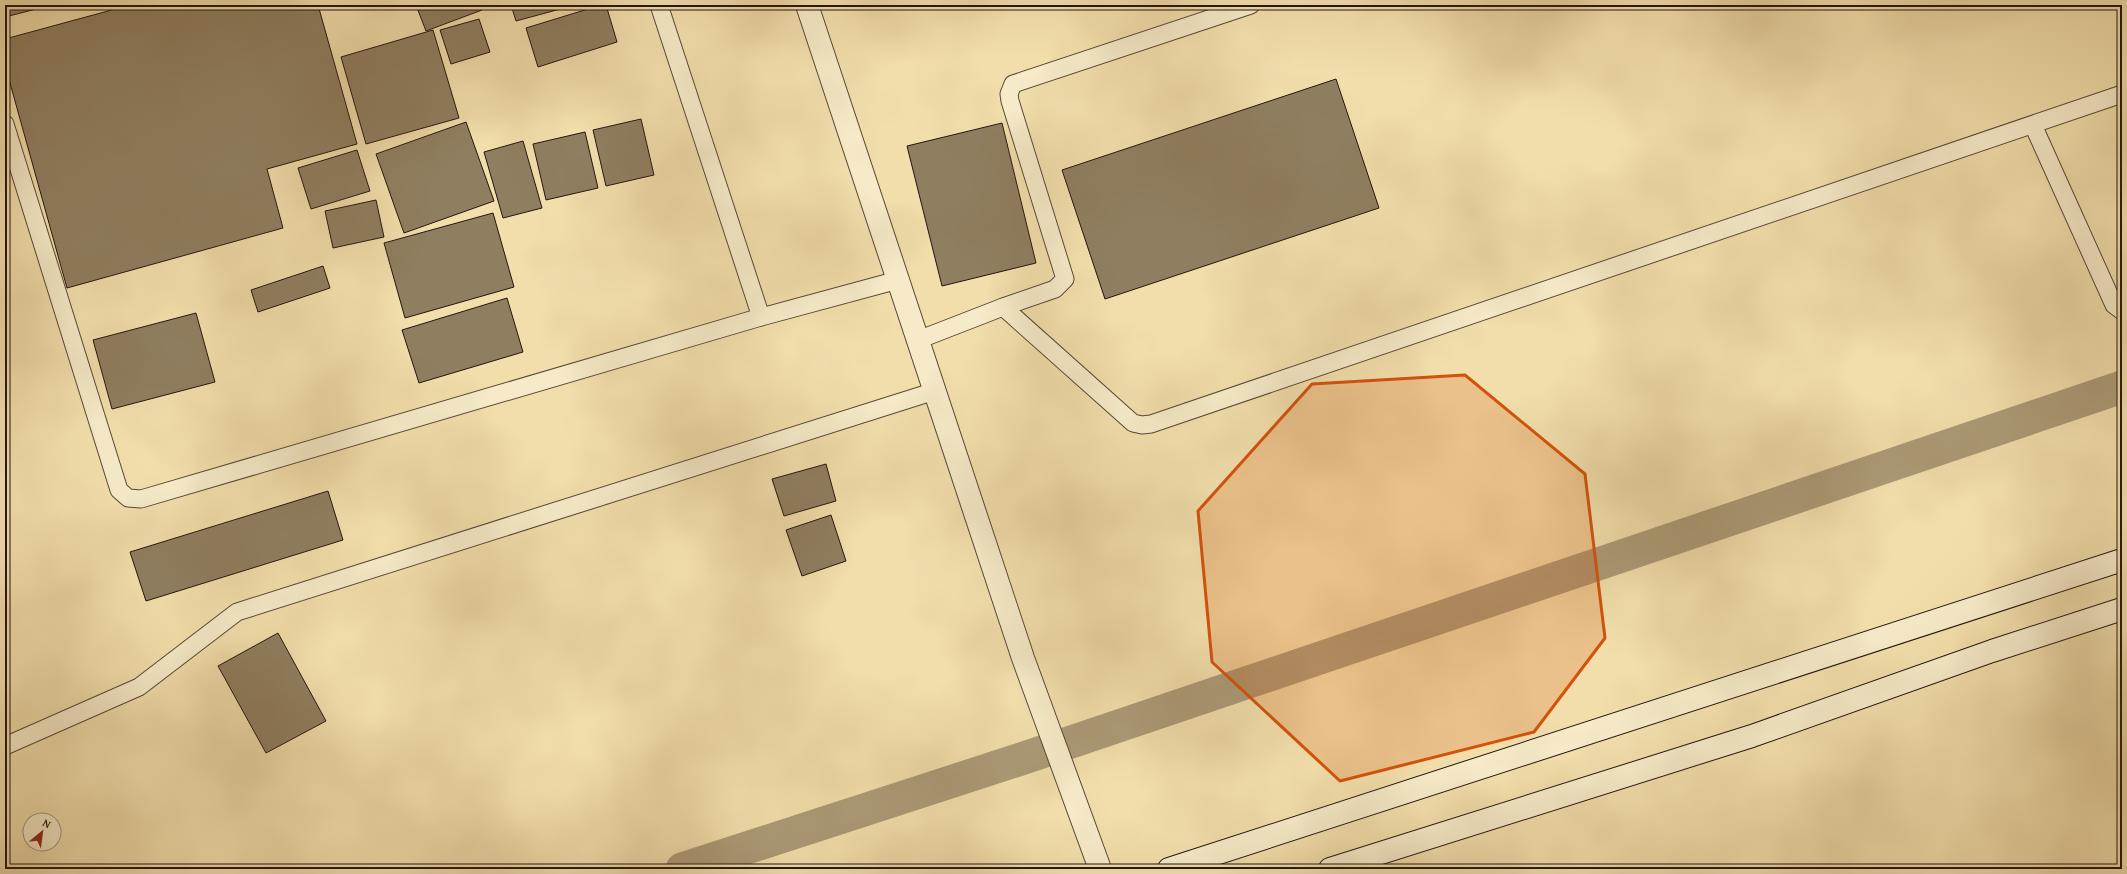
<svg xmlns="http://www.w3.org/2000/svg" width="2127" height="874" font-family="'Gentium Book Plus',serif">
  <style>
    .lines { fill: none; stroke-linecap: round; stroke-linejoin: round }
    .canal { stroke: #ab9a76; stroke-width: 33 }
    .building { fill: #8f7e60; stroke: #24150e }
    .service-casing { stroke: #574735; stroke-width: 19 }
    .tertiary-casing { stroke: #574735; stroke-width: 24 }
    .secondary-casing { stroke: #24150e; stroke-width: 24 }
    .service { stroke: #f6eac8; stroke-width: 17 }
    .tertiary { stroke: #f6eac8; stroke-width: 22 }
    .secondary { stroke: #f6eac8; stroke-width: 22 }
    .marked { fill: #d4520c; fill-opacity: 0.2; stroke: #d4520c; stroke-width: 3; stroke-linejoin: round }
  </style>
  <rect width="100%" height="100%" fill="#f1deab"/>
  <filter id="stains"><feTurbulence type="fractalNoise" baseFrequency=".005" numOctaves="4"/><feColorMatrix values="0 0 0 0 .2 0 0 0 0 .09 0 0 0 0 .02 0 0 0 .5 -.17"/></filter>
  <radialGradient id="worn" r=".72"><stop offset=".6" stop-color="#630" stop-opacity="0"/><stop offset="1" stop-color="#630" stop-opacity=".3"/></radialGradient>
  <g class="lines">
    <!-- canal -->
    <path class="canal" d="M 682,869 L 1021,759 L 2122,387"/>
  </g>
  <!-- building -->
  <g class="building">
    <path d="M 5,5 L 52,5 L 5,17 Z"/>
    <path d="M 130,5 L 318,5 L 357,144 L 267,169 L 283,228 L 67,288 L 5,65 L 5,39 Z"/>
    <path d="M 416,5 L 480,5 L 482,10 L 426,31 Z"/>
    <path d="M 511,5 L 575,5 L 516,21 Z"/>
    <path d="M 601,5 L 606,5 L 617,42 L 538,67 L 526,28 Z"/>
    <path d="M 479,19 L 490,52 L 451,64 L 440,30 Z"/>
    <path d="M 433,30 L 459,118 L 366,144 L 341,57 Z"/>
    <path d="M 1336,79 L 1379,208 L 1105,299 L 1062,170 Z"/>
    <path d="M 641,119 L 654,175 L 606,186 L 593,130 Z"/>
    <path d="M 466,122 L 494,201 L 404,233 L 376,154 Z"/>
    <path d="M 1002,123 L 1036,263 L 942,286 L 907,146 Z"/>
    <path d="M 585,132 L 598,188 L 546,200 L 533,144 Z"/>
    <path d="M 523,141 L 542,208 L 503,218 L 484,152 Z"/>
    <path d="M 357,150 L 370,191 L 311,209 L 298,168 Z"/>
    <path d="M 376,200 L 384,237 L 333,248 L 325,211 Z"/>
    <path d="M 493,213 L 514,287 L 405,318 L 384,243 Z"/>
    <path d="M 323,266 L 330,288 L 258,312 L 251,290 Z"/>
    <path d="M 507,298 L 523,352 L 419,383 L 402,330 Z"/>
    <path d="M 196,313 L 215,382 L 112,409 L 93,340 Z"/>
    <path d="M 826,464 L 836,501 L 784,516 L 772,479 Z"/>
    <path d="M 328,491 L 343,540 L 146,601 L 130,552 Z"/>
    <path d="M 831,515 L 846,561 L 802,576 L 786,530 Z"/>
    <path d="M 278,633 L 326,721 L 266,753 L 218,666 Z"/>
  </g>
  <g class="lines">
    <defs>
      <g id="service">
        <path d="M 659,5 L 761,317"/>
        <path d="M 5,124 L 119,490 L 128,498 L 141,499 L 761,317 L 898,280"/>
        <path d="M 2033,125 L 2114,305 L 2122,311"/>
        <path d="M 1003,307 L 1133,423 L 1142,425 L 1151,424 L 2122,94"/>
        <path d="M 918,340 L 1003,307 L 1055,289 L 1065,279 L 1010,101 L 1009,94 L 1013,84 L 1251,5"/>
        <path d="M 5,746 L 139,687 L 237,612 L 935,391"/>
      </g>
      <path id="tertiary" d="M 807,5 L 1023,658 L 1100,869"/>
      <g id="secondary">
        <path d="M 1169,869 L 2122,560"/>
        <path d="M 1330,869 L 1752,736 L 1992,651 L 2122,609"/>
      </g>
    </defs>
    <!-- service casing -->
    <use href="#service" class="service-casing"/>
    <!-- tertiary casing -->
    <use href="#tertiary" class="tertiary-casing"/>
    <!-- secondary casing -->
    <use href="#secondary" class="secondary-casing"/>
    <!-- service -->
    <use href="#service" class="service"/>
    <!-- tertiary -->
    <use href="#tertiary" class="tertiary"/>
    <!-- secondary -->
    <use href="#secondary" class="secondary"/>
  </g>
  <!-- marked area -->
  <path class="marked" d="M 1465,375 L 1585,474 L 1605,638 L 1534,732 L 1340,781 L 1212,662 L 1198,511 L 1312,384 Z"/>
  <!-- margin -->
  <rect width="2127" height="874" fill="none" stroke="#f1deab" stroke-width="20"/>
  <rect x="6" y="6" width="2115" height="862" fill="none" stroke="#24150e" stroke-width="2"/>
  <rect x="10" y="10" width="2107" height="854" fill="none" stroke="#24150e"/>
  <!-- north arrow -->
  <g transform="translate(42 832) rotate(29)"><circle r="19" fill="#f6eac8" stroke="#a2957e"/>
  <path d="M0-3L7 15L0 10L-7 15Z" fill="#8f2418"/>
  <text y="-6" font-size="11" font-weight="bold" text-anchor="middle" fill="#24150e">N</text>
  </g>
  <rect width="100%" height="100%" filter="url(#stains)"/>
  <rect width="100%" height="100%" fill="url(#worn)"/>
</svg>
